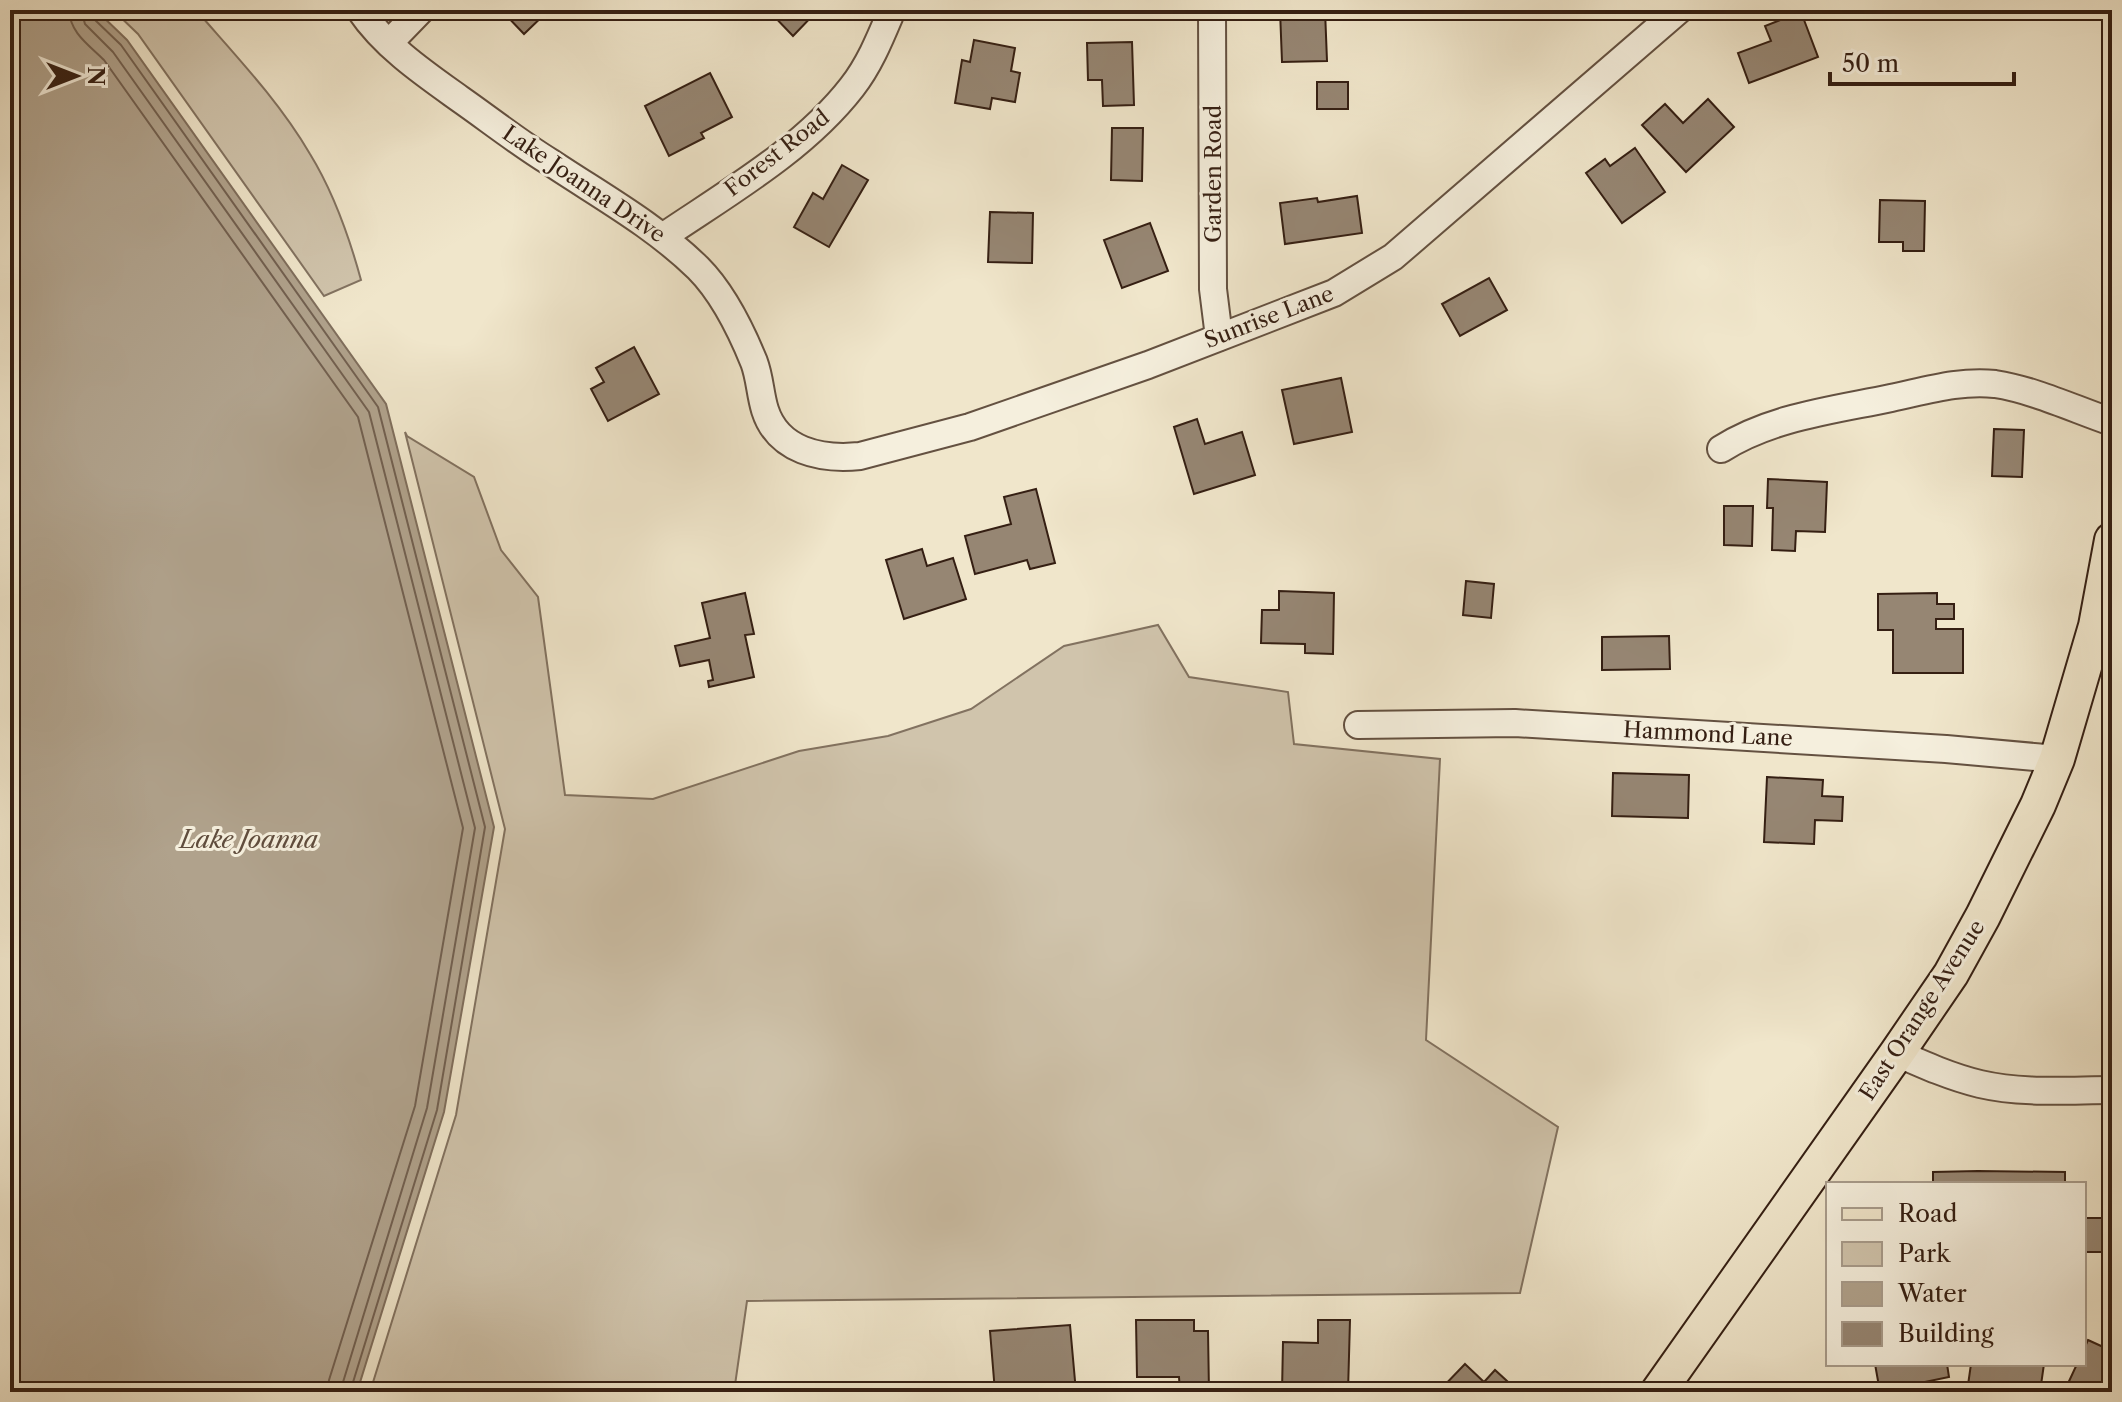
<svg xmlns="http://www.w3.org/2000/svg" width="2122" height="1402" font-family="'Libre Caslon Text',serif">
  <style>
    .green { fill: #d0c4ac; stroke: #827260; stroke-width: 2 }
    .water { fill: #b0a28c; stroke: #7f6e5c; stroke-width: 2 }
    .lines { fill: none; stroke-linecap: round; stroke-linejoin: round }
    .shore { stroke: #726050; stroke-width: 2 }
    .building { fill: #968673; stroke: #351f13; stroke-width: 2 }
    .minor-casing { stroke: #645141; stroke-width: 30 }
    .major-casing { stroke: #351f13; stroke-width: 38 }
    .minor { stroke: #f5efdd; stroke-width: 26 }
    .major { stroke: #f0e6cb; stroke-width: 34 }
    .labels { text-anchor: middle; dominant-baseline: central; stroke-width: 6; stroke-linejoin: round; paint-order: stroke }
    .street-label { font-size: 22px; fill: #351f13; stroke: #f5efdd }
    .water-label { font-size: 24px; font-style: italic; fill: #604d3d; stroke: #f5efdd }
  </style>
  <rect width="100%" height="100%" fill="#f0e6cb"/>
  <filter id="stains"><feTurbulence type="fractalNoise" baseFrequency=".0025" numOctaves="4"/><feColorMatrix values="0 0 0 0 .2 0 0 0 0 .09 0 0 0 0 .02 0 0 0 .5 -.17"/></filter>
  <radialGradient id="worn" r=".72"><stop offset=".6" stop-color="#630" stop-opacity="0"/><stop offset="1" stop-color="#630" stop-opacity=".3"/></radialGradient>
  <!-- green -->
  <g class="green">
    <path d="M 113,10 L 196,10 C 236,56 279,101 310,154 C 334,193 349,236 361,280 L 324,296 L 138,34 Z"/>
    <path d="M 405,432 L 407,436 L 474,477 L 501,550 L 538,597 L 565,795 L 653,799 L 799,751 L 888,736 L 971,709 L 1064,646 L 1158,625 L 1189,677 L 1288,692 L 1294,744 L 1440,759 L 1426,1040 L 1558,1127 L 1520,1293 L 747,1301 L 734,1392 L 370,1392 L 456,1115 L 505,829 Z"/>
  </g>
  <!-- water -->
  <path class="water" d="M 10,10 L 96,10 L 127,40 L 386,404 L 494,827 L 444,1112 L 357,1392 L 10,1392 Z"/>
  <g class="lines">
    <!-- shore -->
    <g class="shore">
      <path d="M 69,10 C 70,33 89,45 104,60 L 358,417 L 463,828 L 415,1106 L 329,1380 L 328,1392"/>
      <path d="M 81,10 L 85,24 L 113,52 L 369,412 L 475,828 L 427,1108 L 340,1392"/>
      <path d="M 91,10 L 93,18 L 121,45 L 378,407 L 485,827 L 437,1110 L 350,1392"/>
    </g>
  </g>
  <!-- building -->
  <g class="building">
    <path d="M 501,10 L 549,10 L 524,34 Z"/>
    <path d="M 768,10 L 818,10 L 793,36 Z"/>
    <path d="M 1094,10 L 1146,10 L 1146,19 L 1094,20 Z"/>
    <path d="M 1280,10 L 1325,10 L 1327,61 L 1282,62 Z"/>
    <path d="M 1801,12 L 1818,57 L 1749,83 L 1738,53 L 1771,41 L 1765,26 Z"/>
    <path d="M 974,40 L 1015,48 L 1011,71 L 1020,73 L 1015,102 L 992,98 L 990,109 L 955,103 L 962,60 L 970,62 Z"/>
    <path d="M 1132,42 L 1134,105 L 1103,106 L 1102,80 L 1088,80 L 1087,43 Z"/>
    <path d="M 710,73 L 732,117 L 701,133 L 704,138 L 669,156 L 645,106 Z"/>
    <rect x="1317" y="82" width="31" height="27"/>
    <path d="M 1708,99 L 1734,127 L 1686,172 L 1642,125 L 1665,104 L 1683,123 Z"/>
    <path d="M 1112,128 L 1143,128 L 1142,181 L 1111,180 Z"/>
    <path d="M 1635,148 L 1665,192 L 1622,223 L 1586,173 L 1605,159 L 1610,166 Z"/>
    <path d="M 842,165 L 868,180 L 829,247 L 794,227 L 813,193 L 823,199 Z"/>
    <path d="M 1357,196 L 1362,233 L 1285,244 L 1280,203 L 1317,198 L 1318,202 Z"/>
    <path d="M 1880,200 L 1925,201 L 1924,251 L 1903,251 L 1903,242 L 1879,242 Z"/>
    <path d="M 990,212 L 1033,213 L 1032,263 L 988,262 Z"/>
    <path d="M 1150,223 L 1168,271 L 1122,288 L 1104,240 Z"/>
    <path d="M 1489,278 L 1507,310 L 1460,336 L 1442,304 Z"/>
    <path d="M 634,347 L 659,394 L 608,421 L 591,389 L 604,382 L 596,368 Z"/>
    <path d="M 1341,378 L 1352,432 L 1294,444 L 1282,390 Z"/>
    <path d="M 1197,419 L 1205,444 L 1242,432 L 1255,475 L 1194,494 L 1174,427 Z"/>
    <path d="M 1994,429 L 2024,430 L 2022,477 L 1992,476 Z"/>
    <path d="M 1768,479 L 1827,482 L 1825,532 L 1796,531 L 1795,551 L 1772,550 L 1773,508 L 1767,508 Z"/>
    <path d="M 1036,489 L 1055,563 L 1030,569 L 1027,560 L 975,574 L 965,536 L 1011,524 L 1004,497 Z"/>
    <path d="M 1724,506 L 1753,506 L 1752,546 L 1724,545 Z"/>
    <path d="M 922,549 L 927,566 L 953,558 L 966,599 L 904,619 L 886,560 Z"/>
    <path d="M 1466,581 L 1494,584 L 1491,618 L 1463,615 Z"/>
    <path d="M 1279,591 L 1334,593 L 1333,654 L 1305,653 L 1305,644 L 1261,643 L 1262,610 L 1279,610 Z"/>
    <path d="M 745,593 L 754,634 L 745,635 L 754,677 L 709,687 L 708,681 L 713,680 L 709,660 L 680,666 L 675,646 L 710,638 L 702,603 Z"/>
    <path d="M 1937,593 L 1937,604 L 1954,604 L 1954,619 L 1936,619 L 1936,629 L 1963,629 L 1963,673 L 1893,673 L 1893,630 L 1878,630 L 1878,594 Z"/>
    <path d="M 1669,636 L 1670,669 L 1602,670 L 1602,637 Z"/>
    <path d="M 1613,773 L 1689,775 L 1688,818 L 1612,816 Z"/>
    <path d="M 1767,777 L 1823,780 L 1822,796 L 1843,797 L 1842,821 L 1815,820 L 1814,844 L 1764,842 Z"/>
    <path d="M 1978,1171 L 2065,1172 L 2065,1184 L 1933,1184 L 1933,1172 Z"/>
    <rect x="2084" y="1218" width="28" height="34"/>
    <path d="M 1136,1320 L 1194,1320 L 1194,1331 L 1208,1331 L 1209,1392 L 1180,1392 L 1179,1377 L 1137,1377 Z"/>
    <path d="M 1318,1320 L 1350,1320 L 1348,1392 L 1282,1392 L 1283,1342 L 1318,1343 Z"/>
    <path d="M 1070,1325 L 1076,1392 L 995,1392 L 990,1331 Z"/>
    <path d="M 2088,1340 L 2112,1351 L 2112,1392 L 2064,1392 L 2077,1364 L 2084,1364 L 2084,1349 Z"/>
    <path d="M 1465,1364 L 1484,1382 L 1495,1370 L 1519,1392 L 1438,1392 Z"/>
    <path d="M 1875,1364 L 1947,1364 L 1949,1377 L 1915,1384 L 1917,1392 L 1880,1392 Z"/>
    <path d="M 1971,1364 L 2044,1364 L 2040,1392 L 1967,1392 Z"/>
  </g>
  <g class="lines">
    <defs>
      <g id="minor">
        <path d="M 360,10 C 385,47 425,74 460,99 C 490,120 519,143 550,162 C 601,196 654,225 698,268 C 723,293 741,330 754,362 C 760,378 760,394 765,410 C 778,451 821,460 860,456 L 970,427 L 1148,365 L 1334,293 L 1393,257 L 1679,10"/>
        <path d="M 1212,10 L 1213,289 L 1219,337"/>
        <path d="M 389,43 L 421,10"/>
        <path d="M 664,236 C 729,192 804,149 852,87 C 870,64 881,36 892,10"/>
        <path d="M 1721,449 C 1771,417 1834,410 1891,398 C 1925,391 1960,380 1995,384 C 2034,390 2074,409 2112,422"/>
        <path d="M 1358,725 L 1515,723 L 1946,749 L 2057,759"/>
        <path d="M 1897,1053 C 1924,1065 1951,1077 1980,1084 C 2023,1094 2069,1090 2112,1090"/>
      </g>
      <path id="major" d="M 1658,1392 L 1897,1053 L 1951,974 L 1983,916 L 2038,805 L 2057,759 L 2096,626 L 2112,540"/>
    </defs>
    <!-- minor casing -->
    <use href="#minor" class="minor-casing"/>
    <!-- major casing -->
    <use href="#major" class="major-casing"/>
    <!-- minor -->
    <use href="#minor" class="minor"/>
    <!-- major -->
    <use href="#major" class="major"/>
  </g>
  <g class="labels">
    <!-- street labels -->
    <g class="street-label">
      <text transform="translate(777 153) rotate(-38)">Forest Road</text>
      <text transform="translate(1213 174) rotate(-90)">Garden Road</text>
      <text transform="translate(584 184) rotate(34)">Lake Joanna Drive</text>
      <text transform="translate(1269 317) rotate(-21)">Sunrise Lane</text>
      <text transform="translate(1708 734) rotate(3)">Hammond Lane</text>
      <text transform="translate(1922 1010) rotate(-57)">East Orange Avenue</text>
    </g>
    <!-- water labels -->
    <g class="water-label">
      <text x="249" y="839">Lake Joanna</text>
    </g>
  </g>
  <!-- margin -->
  <rect width="2122" height="1402" fill="none" stroke="#f0e6cb" stroke-width="40"/>
  <rect x="12" y="12" width="2098" height="1378" fill="none" stroke="#351f13" stroke-width="4"/>
  <rect x="20" y="20" width="2082" height="1362" fill="none" stroke="#351f13" stroke-width="2"/>
  <!-- legend -->
  <rect x="1826" y="1182" width="260" height="184" fill="#f5efdd" stroke="#a89c8c" stroke-width="2"/>
  <rect x="1842" y="1208" width="40" height="12" fill="#f0e6cb" stroke="#a89c8c" stroke-width="2"/>
  <text x="1898" y="1222" font-size="24" fill="#351f13">Road</text>
  <rect x="1842" y="1242" width="40" height="24" fill="#d0c4ac" stroke="#a89c8c" stroke-width="2"/>
  <text x="1898" y="1262" font-size="24" fill="#351f13">Park</text>
  <rect x="1842" y="1282" width="40" height="24" fill="#b0a28c" stroke="#a89c8c" stroke-width="2"/>
  <text x="1898" y="1302" font-size="24" fill="#351f13">Water</text>
  <rect x="1842" y="1322" width="40" height="24" fill="#968673" stroke="#a89c8c" stroke-width="2"/>
  <text x="1898" y="1342" font-size="24" fill="#351f13">Building</text>
  <!-- north arrow -->
  <g transform="translate(76 76) rotate(90)" stroke="#f5efdd" stroke-width="6" paint-order="stroke">
  <path d="M0-6L14 30L0 20L-14 30Z" fill="#351f13"/>
  <text y="-12" font-size="22" font-weight="bold" text-anchor="middle" fill="#351f13">N</text>
  </g>
  <!-- scale -->
  <path d="M1830 72v12h184v-12" fill="none" stroke="#351f13" stroke-width="4"/>
  <text x="1842" y="72" font-size="24" fill="#351f13" stroke="#f5efdd" stroke-width="6" paint-order="stroke">50 m</text>
  <rect width="100%" height="100%" filter="url(#stains)"/>
  <rect width="100%" height="100%" fill="url(#worn)"/>
</svg>
